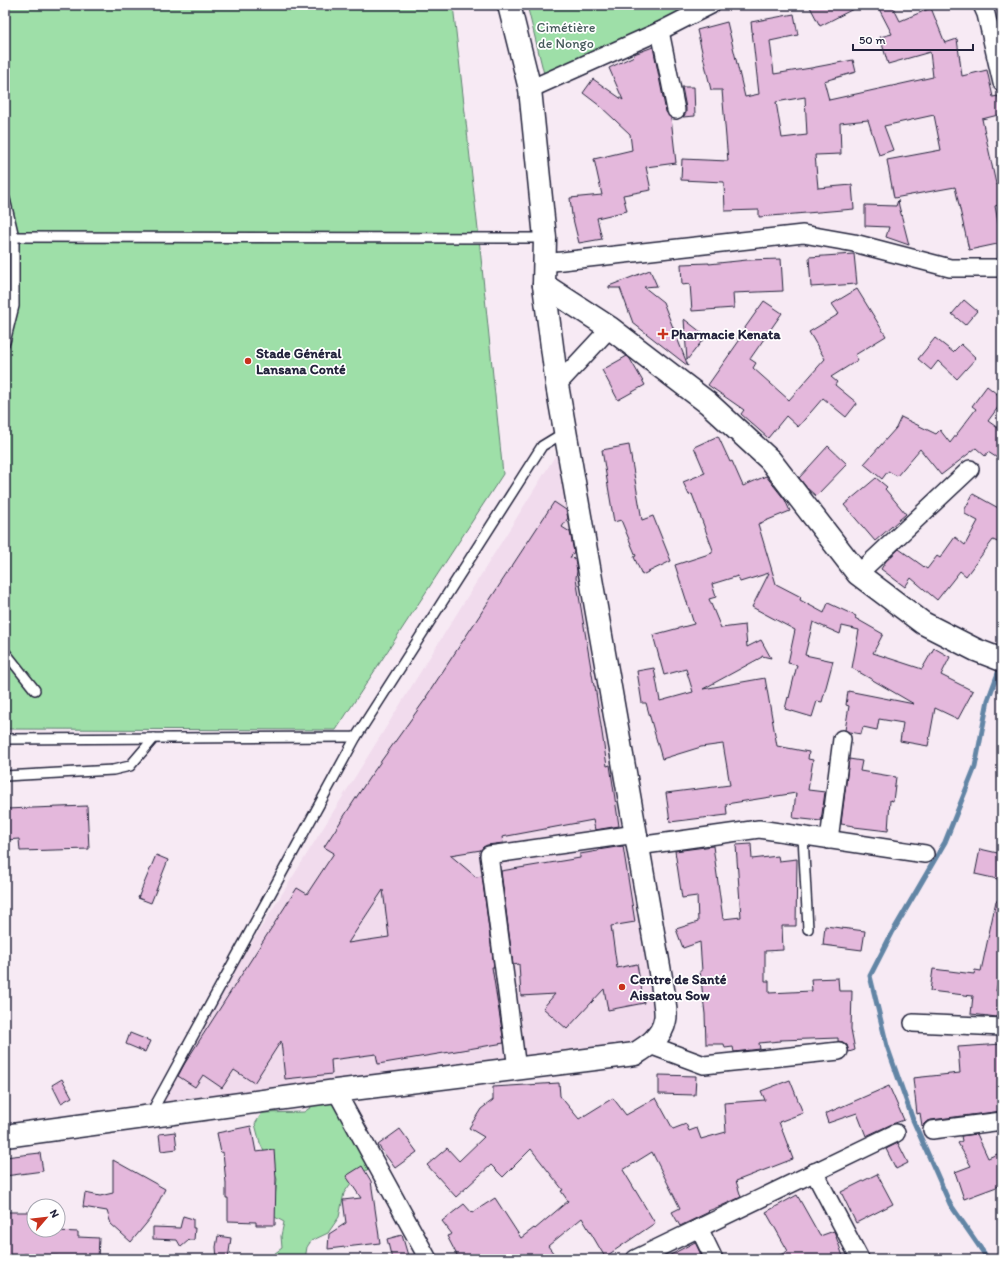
<svg xmlns="http://www.w3.org/2000/svg" width="1007" height="1264" font-family="Itim,sans-serif">
  <style>
    .built { fill: #f1dbed }
    .green { fill: #9edfa8; stroke: #608072 }
    .lines { fill: none; stroke-linecap: round; stroke-linejoin: round }
    .stream { stroke: #6285a5; stroke-width: 5 }
    .building { fill: #e4b8dc; stroke: #22223b; fill-rule: evenodd }
    .lane-casing { stroke: #22223b; stroke-width: 12 }
    .street-casing { stroke: #22223b; stroke-width: 20 }
    .secondary-casing { stroke: #22223b; stroke-width: 25 }
    .lane { stroke: #fff; stroke-width: 9 }
    .street { stroke: #fff; stroke-width: 17 }
    .secondary { stroke: #fff; stroke-width: 22 }
    .poi-dot { fill: #c8321e; stroke: #fff; stroke-width: 1.5 }
    .labels { text-anchor: middle; dominant-baseline: central; stroke-width: 3.5; stroke-linejoin: round; paint-order: stroke }
    .park-label { font-size: 14px; fill: #475b5c; stroke: #fff }
    .poi-label { font-size: 14px; font-weight: bold; fill: #22223b; stroke: #fff; text-anchor: start }
  </style>
  <rect width="100%" height="100%" fill="#f7eaf4"/>
  <filter id="ink" filterUnits="userSpaceOnUse"><feTurbulence type="fractalNoise" baseFrequency=".025" numOctaves="2"/><feDisplacementMap in="SourceGraphic" scale="8" xChannelSelector="R" yChannelSelector="G"/><feConvolveMatrix kernelMatrix="1 2 1 2 8 2 1 2 1" color-interpolation-filters="sRGB"/></filter>
  <g filter="url(#ink)">
    <!-- built -->
    <path class="built" d="M 557,453 L 565,456 L 656,1013 L 648,1035 L 625,1044 L 151,1104 Z"/>
    <!-- green -->
    <g class="green">
      <path d="M 5,5 L 453,5 L 480,248 L 503,474 L 336,730 L 5,729 Z"/>
      <path d="M 527,5 L 700,5 L 545,78 Z"/>
      <path d="M 320,1101 L 347,1106 L 376,1165 L 356,1176 L 344,1193 L 339,1217 L 328,1233 L 311,1241 L 307,1247 L 305,1259 L 267,1259 L 282,1248 L 281,1236 L 284,1222 L 273,1216 L 277,1179 L 260,1143 L 255,1124 L 262,1113 L 304,1112 Z"/>
    </g>
    <g class="lines">
      <!-- stream -->
      <path class="stream" d="M 988,1259 L 950,1204 L 913,1120 L 887,1046 L 870,976 L 892,933 L 945,842 L 975,767 L 988,700 L 1001,665"/>
    </g>
    <!-- building -->
    <g class="building">
      <path d="M 809,5 L 861,5 L 820,26 Z"/>
      <path d="M 877,5 L 892,5 L 900,21 L 931,8 L 945,43 L 957,39 L 962,76 L 987,70 L 993,97 L 998,96 L 1002,114 L 982,119 L 996,184 L 1002,183 L 1002,204 L 995,206 L 1002,243 L 969,250 L 955,187 L 894,198 L 887,160 L 941,150 L 934,115 L 884,126 L 893,150 L 879,155 L 868,120 L 840,123 L 841,154 L 815,155 L 818,188 L 852,185 L 854,209 L 759,217 L 759,210 L 725,211 L 724,182 L 681,180 L 682,159 L 728,161 L 722,90 L 711,90 L 697,30 L 727,22 L 745,97 L 759,94 L 751,22 L 794,14 L 798,35 L 770,41 L 774,74 L 811,68 L 853,60 L 856,72 L 824,81 L 829,100 L 933,77 L 930,52 L 888,64 L 880,37 L 892,34 ZM 805,97 L 807,135 L 782,138 L 776,102 Z"/>
      <path d="M 653,47 L 666,112 L 671,118 L 676,163 L 646,167 L 651,190 L 623,195 L 627,211 L 597,218 L 602,239 L 579,243 L 572,215 L 570,198 L 602,195 L 594,159 L 632,150 L 630,134 L 600,106 L 583,93 L 593,79 L 623,100 L 609,68 L 634,56 L 634,54 Z"/>
      <path d="M 682,87 L 694,87 L 695,116 L 683,117 L 686,113 L 686,108 Z"/>
      <path d="M 898,200 L 899,206 L 909,245 L 886,237 L 889,227 L 865,226 L 865,205 L 896,206 Z"/>
      <path d="M 854,254 L 857,284 L 811,287 L 809,257 Z"/>
      <path d="M 781,259 L 783,291 L 733,293 L 734,308 L 692,311 L 690,284 L 682,285 L 681,264 L 709,263 L 709,264 L 747,260 Z"/>
      <path d="M 650,270 L 657,286 L 644,287 L 663,302 L 688,366 L 633,323 L 620,288 L 609,288 L 609,286 Z"/>
      <path d="M 857,289 L 886,336 L 855,355 L 858,360 L 831,377 L 837,382 L 835,385 L 857,403 L 846,417 L 823,398 L 798,427 L 786,416 L 768,438 L 741,414 L 744,410 L 708,385 L 739,341 L 737,339 L 764,301 L 782,313 L 750,359 L 756,363 L 753,368 L 789,400 L 825,359 L 809,332 L 839,314 L 832,304 Z"/>
      <path d="M 964,300 L 977,311 L 965,325 L 952,314 Z"/>
      <path d="M 684,319 L 706,336 L 687,360 Z"/>
      <path d="M 935,338 L 953,352 L 961,344 L 976,358 L 957,379 L 938,361 L 931,370 L 918,359 Z"/>
      <path d="M 627,356 L 630,359 L 645,385 L 618,400 L 602,370 Z"/>
      <path d="M 987,386 L 1002,398 L 1002,402 L 988,421 L 1002,431 L 1002,461 L 988,452 L 985,456 L 976,448 L 941,475 L 920,449 L 897,476 L 888,471 L 882,479 L 864,464 L 896,428 L 901,417 L 936,434 L 940,430 L 950,443 L 976,409 L 972,406 Z"/>
      <path d="M 718,436 L 730,462 L 732,461 L 743,486 L 766,476 L 785,500 L 790,511 L 758,524 L 776,584 L 801,597 L 800,600 L 824,613 L 828,603 L 856,616 L 855,618 L 883,634 L 873,653 L 922,669 L 934,648 L 950,657 L 941,675 L 973,691 L 958,719 L 935,708 L 928,746 L 900,741 L 903,723 L 879,719 L 877,730 L 863,727 L 861,734 L 849,732 L 845,730 L 849,706 L 846,705 L 848,691 L 914,704 L 852,668 L 859,630 L 842,626 L 840,634 L 813,622 L 805,655 L 833,661 L 822,702 L 817,701 L 812,717 L 785,709 L 788,697 L 789,698 L 797,665 L 788,663 L 795,630 L 752,607 L 769,573 L 740,582 L 738,576 L 712,584 L 716,597 L 709,599 L 721,628 L 745,625 L 747,647 L 761,640 L 771,658 L 762,656 L 762,657 L 703,689 L 765,678 L 777,746 L 809,752 L 808,759 L 813,760 L 808,790 L 825,792 L 821,821 L 793,818 L 796,793 L 726,804 L 727,815 L 670,822 L 666,793 L 730,785 L 723,744 L 701,747 L 662,759 L 646,703 L 642,703 L 637,671 L 654,668 L 660,701 L 693,692 L 686,669 L 664,675 L 653,635 L 694,624 L 675,565 L 712,553 L 712,551 L 713,550 L 692,494 L 689,495 L 683,482 L 705,473 L 694,447 Z"/>
      <path d="M 629,445 L 642,520 L 653,516 L 671,561 L 642,575 L 634,557 L 636,556 L 621,520 L 614,522 L 602,450 Z"/>
      <path d="M 828,446 L 847,464 L 816,496 L 807,488 L 799,478 Z"/>
      <path d="M 876,478 L 887,487 L 885,489 L 906,514 L 875,541 L 844,505 Z"/>
      <path d="M 973,494 L 1002,510 L 1002,544 L 993,540 L 966,576 L 960,571 L 937,600 L 911,578 L 905,587 L 881,569 L 886,561 L 899,549 L 927,569 L 937,556 L 940,558 L 955,537 L 965,545 L 978,521 L 965,514 L 965,509 Z"/>
      <path d="M 554,502 L 566,510 L 568,518 L 562,527 L 570,532 L 574,552 L 570,558 L 575,559 L 577,571 L 576,578 L 594,686 L 595,686 L 607,766 L 610,765 L 619,826 L 595,830 L 593,820 L 502,837 L 503,843 L 487,845 L 483,847 L 481,850 L 450,855 L 476,877 L 482,876 L 494,967 L 492,967 L 504,1043 L 378,1064 L 376,1054 L 331,1060 L 332,1074 L 285,1079 L 281,1041 L 254,1083 L 234,1070 L 222,1088 L 203,1075 L 195,1087 L 178,1076 L 185,1063 L 297,888 L 307,894 L 334,853 L 324,847 L 369,778 L 427,697 L 426,697 ZM 383,890 L 389,937 L 348,943 Z"/>
      <path d="M 849,759 L 862,761 L 860,771 L 896,777 L 893,801 L 890,800 L 888,831 L 854,827 L 854,826 L 841,824 Z"/>
      <path d="M 87,806 L 89,849 L 20,851 L 19,839 L 5,840 L 5,809 Z"/>
      <path d="M 751,844 L 752,859 L 778,856 L 779,861 L 797,859 L 796,926 L 782,926 L 783,950 L 765,951 L 765,981 L 769,981 L 769,993 L 812,991 L 811,979 L 838,978 L 839,991 L 852,991 L 851,1029 L 855,1050 L 849,1052 L 847,1045 L 843,1042 L 838,1041 L 838,1038 L 780,1040 L 780,1041 L 759,1043 L 760,1049 L 734,1052 L 733,1047 L 725,1048 L 724,1044 L 706,1044 L 705,1014 L 700,971 L 702,971 L 700,942 L 683,948 L 676,929 L 698,922 L 697,896 L 682,898 L 675,851 L 713,846 L 723,919 L 741,917 L 736,845 Z"/>
      <path d="M 623,846 L 635,922 L 611,926 L 617,968 L 637,964 L 644,1003 L 608,1010 L 604,989 L 567,1029 L 543,1008 L 555,994 L 521,996 L 519,964 L 513,965 L 501,871 L 580,858 L 580,854 L 598,851 L 598,850 Z"/>
      <path d="M 980,849 L 1002,854 L 1002,880 L 975,874 Z"/>
      <path d="M 156,855 L 168,860 L 151,903 L 138,898 Z"/>
      <path d="M 996,901 L 1002,902 L 1002,963 L 996,991 L 1000,991 L 997,1017 L 971,1014 L 973,996 L 930,991 L 933,969 L 974,974 L 975,970 L 981,971 Z"/>
      <path d="M 825,926 L 865,931 L 862,950 L 823,945 Z"/>
      <path d="M 130,1033 L 150,1041 L 145,1052 L 126,1044 Z"/>
      <path d="M 1002,1044 L 1002,1111 L 931,1120 L 926,1122 L 922,1126 L 920,1113 L 917,1114 L 913,1078 L 960,1073 L 958,1047 Z"/>
      <path d="M 659,1075 L 696,1076 L 695,1095 L 659,1094 Z"/>
      <path d="M 62,1079 L 72,1097 L 61,1103 L 52,1085 Z"/>
      <path d="M 790,1080 L 803,1113 L 779,1122 L 793,1159 L 736,1181 L 741,1197 L 721,1206 L 708,1211 L 709,1212 L 680,1226 L 672,1212 L 680,1208 L 652,1152 L 623,1170 L 655,1223 L 605,1257 L 582,1218 L 548,1246 L 554,1254 L 547,1259 L 459,1259 L 447,1236 L 452,1234 L 442,1221 L 464,1204 L 472,1213 L 495,1198 L 521,1238 L 534,1228 L 535,1229 L 568,1201 L 561,1191 L 563,1190 L 531,1149 L 503,1177 L 491,1165 L 456,1197 L 427,1165 L 447,1148 L 459,1161 L 484,1137 L 469,1128 L 481,1109 L 493,1100 L 493,1087 L 559,1083 L 560,1096 L 579,1119 L 613,1098 L 626,1115 L 656,1098 L 673,1129 L 686,1124 L 689,1131 L 697,1128 L 701,1139 L 726,1132 L 724,1103 L 765,1100 L 761,1091 Z"/>
      <path d="M 889,1086 L 904,1120 L 892,1124 L 866,1136 L 857,1113 L 828,1123 L 825,1114 Z"/>
      <path d="M 251,1126 L 256,1152 L 274,1150 L 276,1178 L 275,1225 L 256,1225 L 256,1222 L 228,1221 L 228,1198 L 226,1198 L 226,1183 L 223,1152 L 221,1153 L 217,1133 Z"/>
      <path d="M 400,1129 L 417,1152 L 395,1168 L 378,1145 Z"/>
      <path d="M 175,1132 L 177,1149 L 161,1151 L 159,1134 Z"/>
      <path d="M 977,1134 L 988,1158 L 1002,1152 L 1002,1185 L 964,1199 L 955,1172 L 971,1166 L 958,1143 L 962,1141 L 961,1136 Z"/>
      <path d="M 898,1143 L 908,1163 L 896,1169 L 886,1149 Z"/>
      <path d="M 40,1153 L 43,1171 L 5,1176 L 5,1157 Z"/>
      <path d="M 113,1160 L 165,1189 L 150,1219 L 131,1242 L 111,1224 L 107,1211 L 83,1207 L 85,1193 L 100,1196 L 113,1193 Z"/>
      <path d="M 362,1166 L 371,1181 L 380,1243 L 328,1249 L 329,1234 L 346,1223 L 343,1200 L 361,1198 L 346,1176 Z"/>
      <path d="M 877,1174 L 893,1204 L 856,1223 L 841,1192 Z"/>
      <path d="M 797,1195 L 820,1236 L 834,1231 L 844,1259 L 772,1259 L 788,1251 L 766,1212 Z"/>
      <path d="M 5,1212 L 34,1212 L 34,1230 L 78,1232 L 78,1237 L 99,1238 L 98,1259 L 58,1259 L 58,1256 L 24,1254 L 24,1259 L 5,1259 Z"/>
      <path d="M 183,1216 L 193,1219 L 193,1228 L 195,1228 L 194,1240 L 189,1240 L 181,1247 L 177,1240 L 153,1239 L 153,1227 L 180,1228 Z"/>
      <path d="M 402,1235 L 409,1259 L 392,1259 L 387,1239 Z"/>
      <path d="M 218,1236 L 231,1238 L 228,1259 L 217,1259 L 216,1247 Z"/>
      <path d="M 695,1242 L 703,1259 L 663,1259 Z"/>
    </g>
    <g class="lines">
      <defs>
        <g id="lane">
          <path d="M 5,199 L 14,237 L 14,306 L 5,342"/>
          <path d="M 14,237 L 545,238"/>
          <path d="M 5,652 L 35,690"/>
          <path d="M 5,739 L 356,737 L 542,446 L 565,432"/>
          <path d="M 5,776 L 113,770 L 130,766 L 154,738"/>
          <path d="M 803,836 L 808,929"/>
          <path d="M 150,1115 L 356,737"/>
        </g>
        <g id="street">
          <path d="M 982,5 L 986,14 L 1002,83"/>
          <path d="M 660,31 L 676,110"/>
          <path d="M 530,89 L 660,31 L 711,5"/>
          <path d="M 544,263 L 803,234 L 854,243 L 950,268 L 1002,268"/>
          <path d="M 557,385 L 610,328"/>
          <path d="M 858,574 L 970,469"/>
          <path d="M 829,840 L 842,739"/>
          <path d="M 638,846 L 759,829 L 925,854"/>
          <path d="M 913,1023 L 1002,1027"/>
          <path d="M 650,1045 L 704,1065 L 839,1051"/>
          <path d="M 517,1069 L 489,855 L 636,834"/>
          <path d="M 336,1091 L 428,1259"/>
          <path d="M 932,1130 L 1002,1121"/>
          <path d="M 814,1172 L 860,1259"/>
          <path d="M 699,1228 L 714,1259"/>
          <path d="M 635,1259 L 896,1133"/>
        </g>
        <g id="secondary">
          <path d="M 544,285 L 610,328 L 708,403 L 770,460 L 858,574 L 923,623 L 976,650 L 1002,660"/>
          <path d="M 5,1136 L 336,1091 L 635,1054 C 648,1046 662,1037 665,1020 C 667,1013 664,1003 664,995 L 557,385 L 544,285 L 545,238 L 530,89 L 509,5"/>
        </g>
      </defs>
      <!-- lane casing -->
      <use href="#lane" class="lane-casing"/>
      <!-- street casing -->
      <use href="#street" class="street-casing"/>
      <!-- secondary casing -->
      <use href="#secondary" class="secondary-casing"/>
      <!-- lane -->
      <use href="#lane" class="lane"/>
      <!-- street -->
      <use href="#street" class="street"/>
      <!-- secondary -->
      <use href="#secondary" class="secondary"/>
    </g>
  </g>
  <!-- markers -->
  <g class="poi-dot">
    <path d="M661 328h4v4h4v4h-4v4h-4v-4h-4v-4h4z"/>
    <circle cx="248" cy="361" r="4"/>
    <circle cx="622" cy="987" r="4"/>
  </g>
  <g class="labels">
    <!-- park labels -->
    <g class="park-label">
      <text x="566" y="27">Cimétière<tspan x="566" dy="16">de Nongo</tspan></text>
    </g>
    <!-- poi labels -->
    <g class="poi-label">
      <text x="671" y="334">Pharmacie Kenata</text>
      <text x="256" y="353">Stade Général<tspan x="256" dy="16">Lansana Conté</tspan></text>
      <text x="630" y="979">Centre de Santé<tspan x="630" dy="16">Aissatou Sow</tspan></text>
    </g>
  </g>
  <!-- margin -->
  <rect width="1007" height="1264" fill="none" stroke="#fff" stroke-width="20"/>
  <rect x="10" y="10" width="987" height="1244" fill="none" stroke="#22223b" stroke-width="1.5" filter="url(#ink)"/>
  <!-- north arrow -->
  <g transform="translate(46 1218) rotate(62)"><circle r="19" fill="#ffffff" stroke="#a7a7b1"/>
  <path d="M0-3L7 15L0 10L-7 15Z" fill="#c8321e"/>
  <text y="-6" font-size="11" font-weight="bold" text-anchor="middle" fill="#22223b">N</text>
  </g>
  <!-- scale -->
  <path d="M853 44v6h120v-6" fill="none" stroke="#22223b" stroke-width="2"/>
  <text x="859" y="44" font-size="12" fill="#22223b" stroke="#ffffff" stroke-width="3" paint-order="stroke">50 m</text>
</svg>
